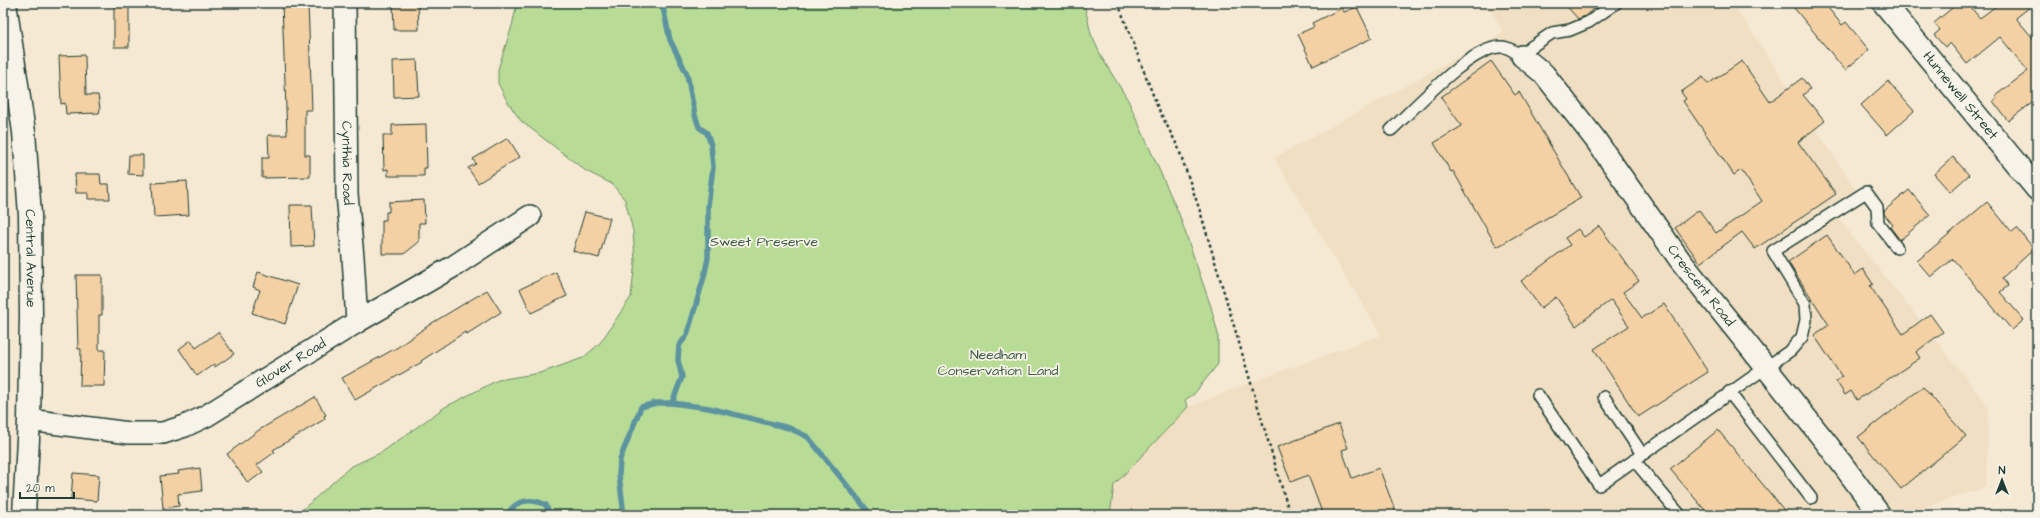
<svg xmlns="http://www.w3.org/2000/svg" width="2040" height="518" font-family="'Architects Daughter',sans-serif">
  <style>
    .built { fill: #f1dfc3 }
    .green { fill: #b8dc96; stroke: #6c8c65 }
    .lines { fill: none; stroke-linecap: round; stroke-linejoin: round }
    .stream { stroke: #5c939f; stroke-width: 5.5 }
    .building { fill: #f4d1a4; stroke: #1f3d34 }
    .lane-casing { stroke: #1f3d34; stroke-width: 14 }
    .street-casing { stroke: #1f3d34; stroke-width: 24 }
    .secondary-casing { stroke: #1f3d34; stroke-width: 25 }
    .path { stroke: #1f3d34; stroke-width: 2.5; stroke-dasharray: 3 3; stroke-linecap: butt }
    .lane { stroke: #f7f3e8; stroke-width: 11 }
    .street { stroke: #f7f3e8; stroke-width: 21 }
    .secondary { stroke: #f7f3e8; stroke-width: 22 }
    .labels { text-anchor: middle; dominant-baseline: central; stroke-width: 3.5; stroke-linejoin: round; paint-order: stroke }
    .street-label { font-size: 14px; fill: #1f3d34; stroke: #f7f3e8 }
    .park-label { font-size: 14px; fill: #3e5d48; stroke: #f7f3e8 }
  </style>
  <rect width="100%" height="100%" fill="#f6e9d4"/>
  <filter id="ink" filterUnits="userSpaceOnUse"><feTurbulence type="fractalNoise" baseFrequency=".025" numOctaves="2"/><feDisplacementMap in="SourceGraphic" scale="8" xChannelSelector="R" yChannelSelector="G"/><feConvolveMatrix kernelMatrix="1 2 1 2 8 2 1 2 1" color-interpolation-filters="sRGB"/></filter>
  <g filter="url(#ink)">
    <!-- built -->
    <path class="built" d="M 1486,3 L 1733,3 L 1858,193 L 1832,210 L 1989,407 L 1986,487 L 1901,515 L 1110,515 L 1114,485 L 1188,407 L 1246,384 L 1381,335 L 1274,158 L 1503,32 Z"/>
    <!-- green -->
    <path class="green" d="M 517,3 L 1084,3 L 1091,34 L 1102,58 L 1128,100 L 1179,214 L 1211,307 L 1218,334 L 1218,364 L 1194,394 L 1185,400 L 1188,407 L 1114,485 L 1110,515 L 292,515 L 302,510 L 350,467 L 382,452 L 445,407 L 498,380 L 540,373 L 583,358 L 600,343 L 631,297 L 635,261 L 633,231 L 625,200 L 612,184 L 586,171 L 521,121 L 507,101 L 498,83 L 498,69 L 512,26 Z"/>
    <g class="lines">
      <!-- stream -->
      <g class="stream">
        <path d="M 662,3 L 670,40 L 687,74 L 695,115 L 699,127 L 707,133 L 711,145 L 713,167 L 708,206 L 708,258 L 704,277 L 687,335 L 679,346 L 678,360 L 682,377 L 672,403"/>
        <path d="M 507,515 C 516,499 531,498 546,505 L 550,515"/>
        <path d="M 624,515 L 619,475 L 620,459 L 641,407 L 656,403 L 672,403 L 709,408 L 789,428 L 808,437 L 871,515"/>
      </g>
    </g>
    <!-- building -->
    <g class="building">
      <rect x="114" y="3" width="15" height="44"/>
      <path d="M 308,3 L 312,110 L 305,110 L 305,155 L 310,155 L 310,177 L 262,178 L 262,158 L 269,158 L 268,135 L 287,135 L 282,4 Z"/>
      <path d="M 393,3 L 418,3 L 419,30 L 394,30 Z"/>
      <path d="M 1564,3 L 1600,3 L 1585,16 L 1578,19 Z"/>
      <path d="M 1790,3 L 1824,3 L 1842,25 L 1846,22 L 1869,50 L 1845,70 Z"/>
      <path d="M 1958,3 L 1967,3 L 1980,18 L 2000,3 L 2035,3 L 2016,18 L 2037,43 L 2037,99 L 2008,121 L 1993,101 L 1997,98 L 1995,96 L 2028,71 L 2000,37 L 1967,64 L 1950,43 L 1945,47 L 1934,35 L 1940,30 L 1934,23 Z"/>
      <path d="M 1357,7 L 1372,38 L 1313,66 L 1298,34 L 1314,27 L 1312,23 L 1342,8 L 1344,12 Z"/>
      <path d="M 85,55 L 86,95 L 98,95 L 100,109 L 99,113 L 66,114 L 65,103 L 61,104 L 59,56 Z"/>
      <path d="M 417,60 L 419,96 L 394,97 L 393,61 Z"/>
      <path d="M 1491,61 L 1515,95 L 1519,92 L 1581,198 L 1497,247 L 1453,171 L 1451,172 L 1434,143 L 1462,126 L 1441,97 Z"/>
      <path d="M 1742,61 L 1770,102 L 1802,78 L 1810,89 L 1803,95 L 1825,121 L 1798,142 L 1836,194 L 1755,249 L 1742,232 L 1700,263 L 1675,228 L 1699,210 L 1716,233 L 1762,201 L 1741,170 L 1734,175 L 1683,101 L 1686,99 L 1681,92 L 1703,77 L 1708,84 Z"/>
      <path d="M 1888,81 L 1914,111 L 1887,135 L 1861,105 Z"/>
      <path d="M 426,124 L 427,168 L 424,168 L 424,176 L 388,176 L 388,169 L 384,170 L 383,135 L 392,135 L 392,125 Z"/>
      <path d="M 508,138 L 520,157 L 478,183 L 468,168 L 476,164 L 473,159 Z"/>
      <path d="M 129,155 L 143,155 L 143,175 L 128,174 Z"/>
      <path d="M 1953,157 L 1969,175 L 1950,192 L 1934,174 Z"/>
      <path d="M 75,174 L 100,174 L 101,184 L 109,184 L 110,199 L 88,199 L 88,193 L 76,193 Z"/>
      <path d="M 187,181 L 189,215 L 154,217 L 152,183 Z"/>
      <path d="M 1909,190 L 1930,215 L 1900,240 L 1890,227 L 1893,225 L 1884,214 L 1884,211 Z"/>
      <path d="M 424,200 L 425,223 L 419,223 L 419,242 L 404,254 L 382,254 L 382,220 L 386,220 L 386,212 L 389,212 L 389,202 Z"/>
      <path d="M 1987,202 L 2012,232 L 2017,228 L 2034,249 L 2002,278 L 2008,286 L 2000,292 L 2024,320 L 2012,330 L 1953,259 L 1931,277 L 1917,261 Z"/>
      <path d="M 290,205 L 312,205 L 314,246 L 291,247 Z"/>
      <path d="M 585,212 L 610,218 L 599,258 L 573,251 Z"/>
      <path d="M 1599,226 L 1639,281 L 1623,292 L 1642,318 L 1664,304 L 1708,372 L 1638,417 L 1594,349 L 1629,326 L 1611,300 L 1576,326 L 1556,297 L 1541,308 L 1521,281 L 1570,245 L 1565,238 L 1578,229 L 1584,237 Z"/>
      <path d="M 1827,235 L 1855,275 L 1863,269 L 1873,284 L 1870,286 L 1903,334 L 1930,314 L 1943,332 L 1916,352 L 1920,358 L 1857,400 L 1851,391 L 1845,395 L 1836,381 L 1842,377 L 1814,335 L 1829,325 L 1788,262 Z"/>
      <path d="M 258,272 L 298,285 L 285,324 L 252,313 L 260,290 L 253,287 Z"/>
      <path d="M 556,272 L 567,296 L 531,313 L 520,289 Z"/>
      <path d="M 76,275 L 102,275 L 102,315 L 99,315 L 99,350 L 105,350 L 104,386 L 80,386 L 81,349 L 78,349 Z"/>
      <path d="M 487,290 L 501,312 L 467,334 L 465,332 L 421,361 L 422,362 L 355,400 L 342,378 L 398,347 L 432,323 Z"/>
      <path d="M 218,332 L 234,354 L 215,367 L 214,364 L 197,376 L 179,349 L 191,340 L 196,348 Z"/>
      <path d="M 1923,387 L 1966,436 L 1901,489 L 1858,437 Z"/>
      <path d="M 315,397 L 326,415 L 324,416 L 325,419 L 273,450 L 275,452 L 257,465 L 263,472 L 248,483 L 227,454 L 259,430 Z"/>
      <path d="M 1339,424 L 1348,448 L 1342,450 L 1352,478 L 1379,468 L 1397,515 L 1323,515 L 1308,475 L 1291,482 L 1277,447 Z"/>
      <path d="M 1718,430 L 1788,515 L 1709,515 L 1670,469 Z"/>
      <path d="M 200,468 L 202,491 L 178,494 L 179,506 L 163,508 L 160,476 L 179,474 L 178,471 Z"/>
      <path d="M 73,473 L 99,475 L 97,501 L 71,499 Z"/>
    </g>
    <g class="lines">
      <defs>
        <g id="lane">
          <path d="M 1391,130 C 1414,109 1472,44 1503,47 C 1509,47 1517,54 1522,56 L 1531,47 L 1552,33 L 1570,30 L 1589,22 L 1616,3"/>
          <path d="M 1729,392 L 1811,498"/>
          <path d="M 1538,395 L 1599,485 L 1791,350 L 1802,337 L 1806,320 L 1805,304 L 1773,251 L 1866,192 L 1877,207 L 1878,223 L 1897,248"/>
          <path d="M 1604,397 L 1642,454"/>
          <path d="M 1634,460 L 1680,515"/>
        </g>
        <g id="street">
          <path id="s1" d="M 345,3 L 347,194 L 353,257 L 357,322"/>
          <path id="s2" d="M 1522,56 L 1544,74 L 1595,139 L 1680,260 L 1828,445 L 1880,515"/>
          <path id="s3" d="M 29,420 L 129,433 L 163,433 L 185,426 L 206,416 L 357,322 L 454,266 L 530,216"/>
        </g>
        <g id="secondary">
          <path id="s4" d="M 5,3 L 24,132 L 30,215 L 31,315 L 29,420 L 24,515"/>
          <path id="s5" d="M 1884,3 L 2037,189"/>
        </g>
      </defs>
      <!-- lane casing -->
      <use href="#lane" class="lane-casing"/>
      <!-- street casing -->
      <use href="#street" class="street-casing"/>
      <!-- secondary casing -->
      <use href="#secondary" class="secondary-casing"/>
      <!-- path -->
      <path class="path" d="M 1118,3 L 1158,108 L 1178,147 L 1200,211 L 1290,515"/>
      <!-- lane -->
      <use href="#lane" class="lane"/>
      <!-- street -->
      <use href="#street" class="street"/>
      <!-- secondary -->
      <use href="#secondary" class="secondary"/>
    </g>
  </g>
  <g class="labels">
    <!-- street labels -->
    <g class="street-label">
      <text stroke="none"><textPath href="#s5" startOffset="120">Hunnewell Street</textPath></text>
      <text stroke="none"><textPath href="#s1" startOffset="160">Cynthia Road</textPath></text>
      <text stroke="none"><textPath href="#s4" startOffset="257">Central Avenue</textPath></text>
      <text stroke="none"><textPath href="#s2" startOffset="292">Crescent Road</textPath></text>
      <text stroke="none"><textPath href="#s3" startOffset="281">Glover Road</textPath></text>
    </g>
    <!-- park labels -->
    <g class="park-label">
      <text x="764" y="242">Sweet Preserve</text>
      <text x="998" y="355">Needham<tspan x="998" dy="16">Conservation Land</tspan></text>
    </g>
  </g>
  <!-- margin -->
  <rect width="2040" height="518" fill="none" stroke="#f7f3e8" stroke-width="16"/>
  <rect x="8" y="8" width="2024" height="502" fill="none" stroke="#1f3d34" stroke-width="1.5" filter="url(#ink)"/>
  <!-- north arrow -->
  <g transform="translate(2002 480)" stroke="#f7f3e8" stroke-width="3" paint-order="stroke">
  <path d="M0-3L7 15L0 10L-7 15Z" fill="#1f3d34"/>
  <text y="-6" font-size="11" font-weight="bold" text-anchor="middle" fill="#1f3d34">N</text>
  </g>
  <!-- scale -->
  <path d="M20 492v6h54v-6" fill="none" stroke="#1f3d34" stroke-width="2"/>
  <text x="26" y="492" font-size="12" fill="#1f3d34" stroke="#f7f3e8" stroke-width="3" paint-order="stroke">20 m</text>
</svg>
